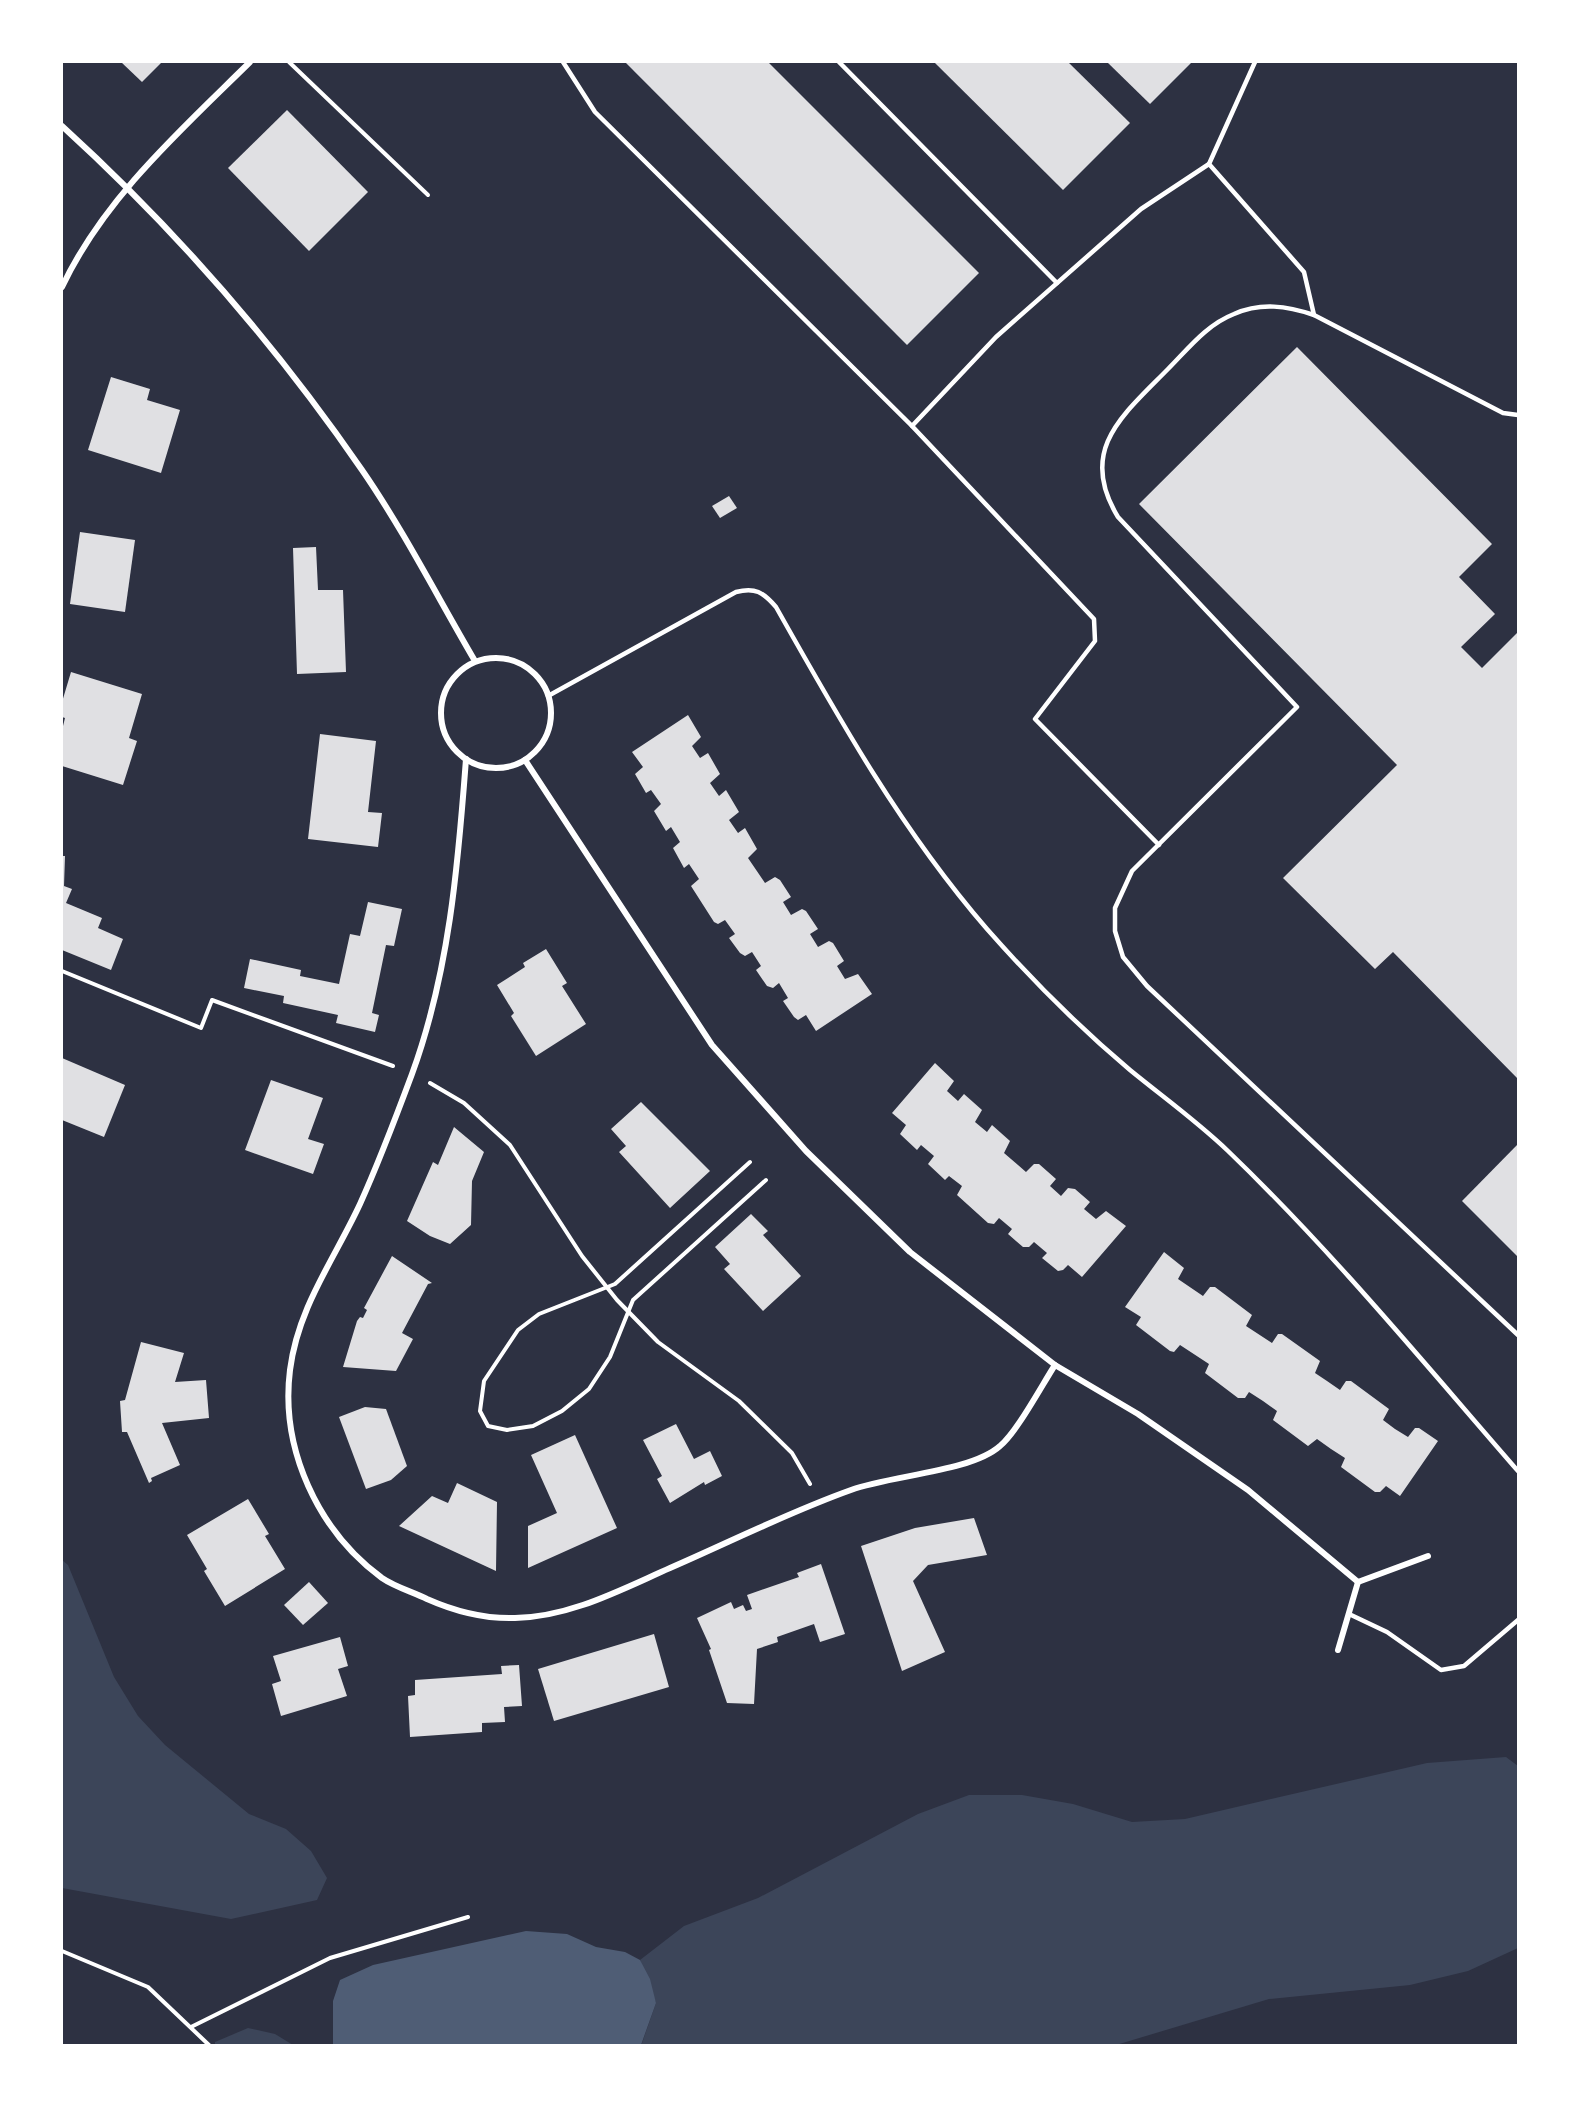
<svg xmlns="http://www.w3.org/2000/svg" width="1580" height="2107" font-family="Helvetica,sans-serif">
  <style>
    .green { fill: #3c4559 }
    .water { fill: #4f5d75 }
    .building { fill: #e0e0e3 }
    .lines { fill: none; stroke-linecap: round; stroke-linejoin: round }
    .path { stroke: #fff; stroke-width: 4 }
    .service { stroke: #fff; stroke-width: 4.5 }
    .minor { stroke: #fff; stroke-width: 6 }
  </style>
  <rect width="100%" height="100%" fill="#2d3142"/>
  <!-- green -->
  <g class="green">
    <path d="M 62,1560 L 68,1565 L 114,1677 L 138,1716 L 165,1745 L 249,1814 L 286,1829 L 311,1851 L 327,1878 L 317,1900 L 231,1919 L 62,1888 Z"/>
    <path d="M 1506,1757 L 1518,1766 L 1518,1948 L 1468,1971 L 1410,1985 L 1269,1999 L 1116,2045 L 641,2046 L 656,2003 L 640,1960 L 684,1926 L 758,1898 L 918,1814 L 969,1795 L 1022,1795 L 1073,1804 L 1132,1822 L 1185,1819 L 1427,1763 Z"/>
    <path d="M 248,2028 L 275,2034 L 293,2045 L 215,2045 L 215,2042 Z"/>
  </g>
  <!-- water -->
  <path class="water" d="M 526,1931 L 567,1934 L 596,1947 L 625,1952 L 640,1960 L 650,1979 L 656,2003 L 641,2045 L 333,2045 L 333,2001 L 340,1980 L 373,1965 Z"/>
  <!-- building -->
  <g class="building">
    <path d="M 121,62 L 162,62 L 142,82 Z"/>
    <path d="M 625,62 L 768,62 L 979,273 L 907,345 Z"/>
    <path d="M 934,62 L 1068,62 L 1130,123 L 1063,190 Z"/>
    <path d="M 1107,62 L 1192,62 L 1150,104 Z"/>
    <path d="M 287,110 L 368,192 L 309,251 L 228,168 Z"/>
    <path d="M 1297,347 L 1492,544 L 1459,577 L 1495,614 L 1461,647 L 1482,668 L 1518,632 L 1518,1079 L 1393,952 L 1375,969 L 1283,878 L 1397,765 L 1139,504 Z"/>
    <path d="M 111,377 L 150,389 L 147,400 L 180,410 L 161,473 L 88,450 Z"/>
    <path d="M 729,496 L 737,508 L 720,518 L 712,506 Z"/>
    <path d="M 80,532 L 135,540 L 125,612 L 70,604 Z"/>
    <path d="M 316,547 L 318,590 L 343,590 L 346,672 L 297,674 L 293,548 Z"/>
    <path d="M 71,672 L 142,694 L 129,738 L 137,741 L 123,785 L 62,766 L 62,730 L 65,718 L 62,717 L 62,702 Z"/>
    <path d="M 688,715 L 701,737 L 692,746 L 700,758 L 708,753 L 720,774 L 710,783 L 719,796 L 726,790 L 739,812 L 729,820 L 738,833 L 745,828 L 757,849 L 748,858 L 765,883 L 775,877 L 780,880 L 791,897 L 783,902 L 791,915 L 802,909 L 806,911 L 818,929 L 810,934 L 818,947 L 829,941 L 833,943 L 844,961 L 837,966 L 845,979 L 858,974 L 872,994 L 816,1031 L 806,1015 L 798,1020 L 794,1017 L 783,1001 L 788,998 L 779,983 L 773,988 L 767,986 L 756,970 L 761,966 L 752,952 L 745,956 L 740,953 L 729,938 L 735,934 L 725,920 L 718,924 L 714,922 L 691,886 L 699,879 L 689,864 L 684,868 L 673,848 L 680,842 L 671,827 L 666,831 L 654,811 L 661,804 L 651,790 L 646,793 L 635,774 L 643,767 L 632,752 Z"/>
    <path d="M 320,734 L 376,741 L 368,812 L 382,813 L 378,847 L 308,839 Z"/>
    <path d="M 62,856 L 65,856 L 64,886 L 72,889 L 66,903 L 102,918 L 98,928 L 123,939 L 111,970 L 62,950 Z"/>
    <path d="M 368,902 L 402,909 L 394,946 L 386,945 L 372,1013 L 379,1015 L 375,1032 L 336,1023 L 338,1015 L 283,1003 L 284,996 L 244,988 L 250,959 L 301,970 L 300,976 L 339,984 L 350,934 L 360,936 Z"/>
    <path d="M 546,949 L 567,983 L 562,986 L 586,1024 L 536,1056 L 511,1016 L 514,1013 L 497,985 L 525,967 L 523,963 Z"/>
    <path d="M 62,1058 L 125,1085 L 104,1137 L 62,1120 Z"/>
    <path d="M 935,1063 L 954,1081 L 947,1091 L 958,1101 L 964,1094 L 982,1110 L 975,1122 L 987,1132 L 992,1125 L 1010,1141 L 1004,1153 L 1026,1172 L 1034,1164 L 1039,1164 L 1056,1179 L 1050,1186 L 1061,1196 L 1068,1188 L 1075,1189 L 1090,1202 L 1084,1209 L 1096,1219 L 1106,1211 L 1126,1226 L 1082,1277 L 1068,1265 L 1063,1270 L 1058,1271 L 1042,1258 L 1047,1253 L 1034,1242 L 1029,1247 L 1023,1247 L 1008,1234 L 1012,1229 L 999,1218 L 994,1224 L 988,1223 L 957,1195 L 962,1186 L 949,1176 L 945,1180 L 928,1164 L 934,1156 L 921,1145 L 917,1150 L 900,1134 L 906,1125 L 892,1113 Z"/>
    <path d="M 271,1080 L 323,1098 L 308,1139 L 324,1144 L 313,1174 L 245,1150 Z"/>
    <path d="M 641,1102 L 710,1171 L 670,1208 L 619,1152 L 626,1146 L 611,1129 Z"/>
    <path d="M 454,1127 L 484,1152 L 472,1181 L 471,1225 L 450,1244 L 430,1236 L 407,1221 L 433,1162 L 438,1165 Z"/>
    <path d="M 1518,1144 L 1518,1257 L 1462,1201 Z"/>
    <path d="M 751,1214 L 768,1231 L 763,1235 L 801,1276 L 763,1311 L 724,1269 L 730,1264 L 715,1247 Z"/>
    <path d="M 1164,1252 L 1184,1268 L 1178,1279 L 1203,1296 L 1210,1287 L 1215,1287 L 1252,1315 L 1246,1326 L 1272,1343 L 1278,1334 L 1282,1334 L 1320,1361 L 1315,1373 L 1327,1381 L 1340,1390 L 1346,1381 L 1351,1381 L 1389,1409 L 1383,1420 L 1395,1429 L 1408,1437 L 1415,1428 L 1419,1428 L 1438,1441 L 1400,1496 L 1386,1486 L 1380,1492 L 1375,1492 L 1341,1467 L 1345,1458 L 1331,1449 L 1317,1439 L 1308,1446 L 1273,1420 L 1277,1411 L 1263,1401 L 1249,1392 L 1245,1398 L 1238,1398 L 1205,1373 L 1209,1364 L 1180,1345 L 1174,1352 L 1170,1351 L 1136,1325 L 1141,1317 L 1125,1307 Z"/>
    <path d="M 392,1256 L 432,1283 L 428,1284 L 402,1333 L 413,1339 L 396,1371 L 343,1367 L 357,1321 L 360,1317 L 363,1318 L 367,1310 L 364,1308 Z"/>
    <path d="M 141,1342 L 184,1353 L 175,1382 L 206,1380 L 209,1418 L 162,1423 L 180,1465 L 151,1478 L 152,1481 L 149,1483 L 127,1432 L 122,1432 L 120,1401 L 125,1400 Z"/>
    <path d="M 365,1407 L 386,1409 L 407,1466 L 391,1480 L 366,1489 L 339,1417 Z"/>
    <path d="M 676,1424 L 694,1459 L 710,1451 L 722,1476 L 705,1485 L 704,1482 L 670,1503 L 657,1479 L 662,1476 L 643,1440 Z"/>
    <path d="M 575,1435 L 617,1528 L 528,1568 L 528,1526 L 557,1513 L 531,1455 Z"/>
    <path d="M 457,1483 L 497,1502 L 496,1571 L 399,1526 L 432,1496 L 448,1503 Z"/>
    <path d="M 248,1499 L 269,1534 L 265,1536 L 285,1569 L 225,1606 L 204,1571 L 207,1569 L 187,1535 Z"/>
    <path d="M 974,1518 L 987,1555 L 928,1565 L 913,1581 L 945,1652 L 902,1671 L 861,1546 L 915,1528 Z"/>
    <path d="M 821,1564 L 845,1634 L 820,1642 L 814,1624 L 777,1637 L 778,1642 L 757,1649 L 754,1704 L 727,1703 L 709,1650 L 711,1649 L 697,1618 L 731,1602 L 734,1609 L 743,1605 L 746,1611 L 752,1609 L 747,1595 L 799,1577 L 797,1573 Z"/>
    <path d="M 309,1582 L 328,1603 L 303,1625 L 284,1605 Z"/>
    <path d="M 654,1634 L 669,1687 L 554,1721 L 538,1669 Z"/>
    <path d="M 340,1637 L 348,1666 L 338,1669 L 347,1696 L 281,1716 L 272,1684 L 281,1681 L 273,1656 Z"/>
    <path d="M 519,1665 L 522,1706 L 504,1707 L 505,1722 L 482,1723 L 482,1732 L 410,1737 L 408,1696 L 415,1695 L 415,1680 L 502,1674 L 501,1666 Z"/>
  </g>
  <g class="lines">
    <!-- path -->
    <g class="path">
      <path d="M 289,62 L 428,195"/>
      <path d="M 62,971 L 201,1028 L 212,1000 L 393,1066"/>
      <path d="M 430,1083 L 464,1103 L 510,1145 L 582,1256 L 617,1300 L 658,1342 L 739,1401 L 792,1453 L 810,1484"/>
      <path d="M 750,1162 L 615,1284 L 539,1314 L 518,1330 L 484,1381 L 480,1411 L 488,1426 L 507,1430 L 533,1426 L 562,1411 L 589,1389 L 610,1357 L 633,1300 L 766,1180"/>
      <path d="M 62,1951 L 148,1987 L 210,2046"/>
      <path d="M 191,2027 L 330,1958 L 468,1917"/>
    </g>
    <!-- service -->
    <g class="service">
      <path d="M 563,62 L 595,112 L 912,426"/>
      <path d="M 839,62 L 1057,283"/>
      <path d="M 1255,62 L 1209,164 L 1304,272 L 1314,315"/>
      <path d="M 1518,415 L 1503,413 L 1314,315 C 1287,306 1261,302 1234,314 C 1206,325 1188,349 1168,369 C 1123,415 1077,450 1118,517 L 1297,707 L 1132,871 L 1115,908 L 1115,931 L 1123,957 L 1147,986 L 1518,1335"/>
      <path d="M 548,696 L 736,592 C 755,587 763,592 776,607 C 839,719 902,831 987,929 C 1031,979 1079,1027 1130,1070 C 1163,1097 1198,1122 1228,1151 C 1332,1251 1424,1363 1518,1471"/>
      <path d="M 1159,845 L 1035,719 L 1095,641 L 1094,619 L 912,426 L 996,337 L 1141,209 L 1209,164"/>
      <path d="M 1349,1614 L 1387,1632 L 1441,1670 L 1464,1666 L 1518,1620"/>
    </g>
    <!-- minor -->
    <g class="minor">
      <path d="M 62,126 C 174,228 276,345 362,470 C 404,531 438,598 475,661"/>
      <path d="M 62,287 C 104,198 181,130 250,62"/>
      <circle cx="496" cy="713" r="55"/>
      <path d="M 466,759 C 458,866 449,973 412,1074 C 396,1117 379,1162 360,1204 C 334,1260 298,1307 290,1370 C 280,1449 318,1531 382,1578 C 395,1587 413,1592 427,1599 C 454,1611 485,1619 515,1618 C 570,1617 620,1590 670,1568 C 730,1542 789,1512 851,1490 C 891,1475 971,1472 1000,1446 C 1017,1432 1042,1385 1055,1365"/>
      <path d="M 525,760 L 712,1045 L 806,1151 L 910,1252 L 1055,1365 L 1138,1414 L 1248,1490 L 1358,1582"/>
      <path d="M 1338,1650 L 1358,1582 L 1428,1556"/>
    </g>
  </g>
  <!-- border -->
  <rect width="1580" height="2107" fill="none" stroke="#ffffff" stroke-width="126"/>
</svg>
